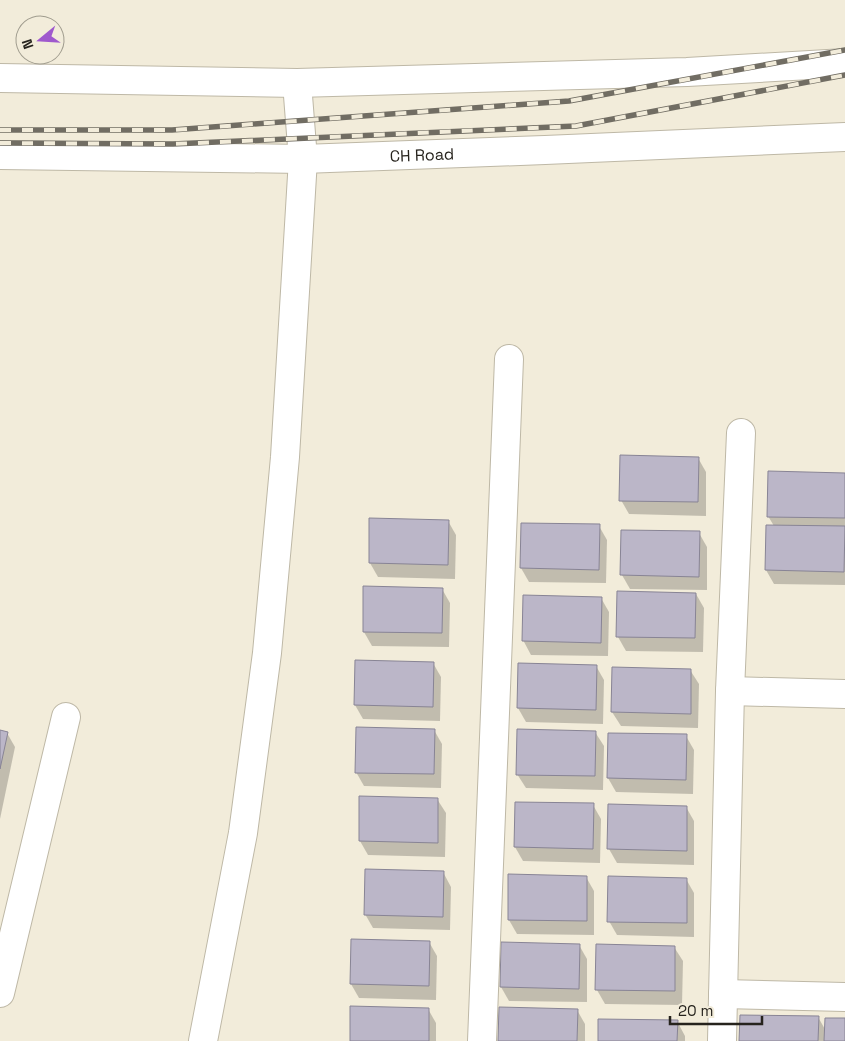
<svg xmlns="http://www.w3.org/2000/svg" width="845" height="1041" font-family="'Space Grotesk',sans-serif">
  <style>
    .shadow { fill: #0003 }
    .building { fill: #bbb6c8; stroke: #888495 }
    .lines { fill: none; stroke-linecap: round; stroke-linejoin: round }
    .street-casing { stroke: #beb8a6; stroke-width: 30 }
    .secondary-casing { stroke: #beb8a6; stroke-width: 30 }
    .street { stroke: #fff; stroke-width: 28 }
    .secondary { stroke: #fff; stroke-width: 28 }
    .rail-casing { stroke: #716d63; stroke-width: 5.5 }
    .rail { stroke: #f2ecda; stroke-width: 4; stroke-dasharray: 11; stroke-linecap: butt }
    .labels { text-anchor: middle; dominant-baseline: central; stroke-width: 5; stroke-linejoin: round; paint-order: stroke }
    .street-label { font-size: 16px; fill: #26231d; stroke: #f2ecda }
  </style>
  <rect width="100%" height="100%" fill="#f2ecda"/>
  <!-- shadow -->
  <g class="shadow">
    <path d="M 698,458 L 706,472 L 706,516 L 629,514 L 621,500 Z"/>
    <path d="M 845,474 L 845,585 L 774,584 L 766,570 L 774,526 L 768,516 Z"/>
    <path d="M 448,521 L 456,535 L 455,579 L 378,577 L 370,563 Z"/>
    <path d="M 522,524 L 599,526 L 607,540 L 606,583 L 529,582 L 521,568 Z"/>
    <path d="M 699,533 L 707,547 L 707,590 L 630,589 L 622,575 Z"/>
    <path d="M 442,589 L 450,603 L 449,647 L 372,646 L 364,632 Z"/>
    <path d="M 696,594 L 704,608 L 703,652 L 626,651 L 618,637 Z"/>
    <path d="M 601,598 L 609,612 L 608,656 L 531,655 L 523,640 Z"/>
    <path d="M 356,661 L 433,663 L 441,677 L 440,721 L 363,719 L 355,705 Z"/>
    <path d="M 596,666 L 604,680 L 603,724 L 526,722 L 518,708 Z"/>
    <path d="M 690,670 L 699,684 L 698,728 L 621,726 L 612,712 Z"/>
    <path d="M 434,730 L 442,744 L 441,788 L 364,786 L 356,772 Z"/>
    <path d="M 0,731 L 7,733 L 15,747 L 0,819 Z"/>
    <path d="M 595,732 L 604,746 L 603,790 L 526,788 L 517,774 Z"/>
    <path d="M 686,736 L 694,750 L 693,794 L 616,792 L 608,778 Z"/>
    <path d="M 437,799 L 446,813 L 445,857 L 368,855 L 360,841 Z"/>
    <path d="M 516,803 L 593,805 L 601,819 L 600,863 L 523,861 L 515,847 Z"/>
    <path d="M 686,807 L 694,821 L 694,865 L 617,863 L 609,849 Z"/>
    <path d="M 443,872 L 451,887 L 450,930 L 373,928 L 365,914 Z"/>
    <path d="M 586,877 L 594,891 L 594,935 L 517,934 L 509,920 Z"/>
    <path d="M 686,879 L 694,893 L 694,937 L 617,935 L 609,921 Z"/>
    <path d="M 429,942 L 437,956 L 436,1000 L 359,998 L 351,984 Z"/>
    <path d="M 502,943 L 579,945 L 587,959 L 587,1002 L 509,1001 L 501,987 Z"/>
    <path d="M 674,947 L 683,961 L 682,1005 L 605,1004 L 597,990 Z"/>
    <path d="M 428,1009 L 436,1023 L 436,1041 L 351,1041 Z"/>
    <path d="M 577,1010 L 585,1024 L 585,1041 L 499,1041 Z"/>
    <path d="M 818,1017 L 826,1031 L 845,1019 L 845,1041 L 740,1041 Z"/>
    <path d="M 677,1021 L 685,1036 L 685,1041 L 599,1041 Z"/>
  </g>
  <!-- building -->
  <g class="building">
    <path d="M 620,455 L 699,457 L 698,502 L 619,501 Z"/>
    <path d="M 768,471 L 845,473 L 845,518 L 767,517 Z"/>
    <path d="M 369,518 L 449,520 L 448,565 L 369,563 Z"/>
    <path d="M 521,523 L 600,524 L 599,570 L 520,568 Z"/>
    <path d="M 766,525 L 845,526 L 844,572 L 765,570 Z"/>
    <path d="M 621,530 L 700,531 L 699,577 L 620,575 Z"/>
    <path d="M 363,586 L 443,588 L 442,633 L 363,632 Z"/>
    <path d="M 617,591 L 696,593 L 695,638 L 616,637 Z"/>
    <path d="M 523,595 L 602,597 L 601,643 L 522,641 Z"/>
    <path d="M 355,660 L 434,662 L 433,707 L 354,705 Z"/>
    <path d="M 518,663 L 597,665 L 596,710 L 517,708 Z"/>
    <path d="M 612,667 L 691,669 L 691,714 L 611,712 Z"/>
    <path d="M 356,727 L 435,729 L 434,774 L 355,773 Z"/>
    <path d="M 517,729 L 596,731 L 595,776 L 516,775 Z"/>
    <path d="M 0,730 L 8,732 L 0,769 Z"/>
    <path d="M 608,733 L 687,734 L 686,780 L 607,778 Z"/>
    <path d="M 359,796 L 438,798 L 438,843 L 359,841 Z"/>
    <path d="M 515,802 L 594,803 L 593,849 L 514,847 Z"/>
    <path d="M 608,804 L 687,806 L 687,851 L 607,849 Z"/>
    <path d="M 365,869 L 444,871 L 443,917 L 364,915 Z"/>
    <path d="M 508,874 L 587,876 L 587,921 L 508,920 Z"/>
    <path d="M 608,876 L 687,878 L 687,923 L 607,922 Z"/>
    <path d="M 351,939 L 430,941 L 429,986 L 350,984 Z"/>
    <path d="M 501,942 L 580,944 L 579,989 L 500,987 Z"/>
    <path d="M 596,944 L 675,946 L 675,991 L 595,990 Z"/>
    <path d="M 350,1006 L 429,1008 L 429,1041 L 350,1041 Z"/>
    <path d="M 499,1007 L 578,1009 L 577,1041 L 498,1041 Z"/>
    <path d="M 740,1015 L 819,1016 L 818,1041 L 739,1041 Z"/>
    <path d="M 825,1018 L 845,1018 L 845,1041 L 824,1041 Z"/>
    <path d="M 598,1019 L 678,1020 L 677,1041 L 598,1041 Z"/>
  </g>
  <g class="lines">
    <defs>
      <g id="street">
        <path d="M 730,691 L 845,694"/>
        <path d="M 0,993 L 66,717"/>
        <path d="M 723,994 L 845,997"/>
        <path d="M 203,1041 L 243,833 L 267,653 L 285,457 L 303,159 L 297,83"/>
        <path d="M 482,1041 L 509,359"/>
        <path d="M 722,1041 L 730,691 L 741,433"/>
      </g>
      <g id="secondary">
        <path d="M 0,78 L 297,83 L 687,72 L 845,63"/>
        <path id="s1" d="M 0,155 L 303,159 L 545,150 L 845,137"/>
      </g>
    </defs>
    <!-- street casing -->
    <use href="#street" class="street-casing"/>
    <!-- secondary casing -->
    <use href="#secondary" class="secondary-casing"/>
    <!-- street -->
    <use href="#street" class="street"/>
    <!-- secondary -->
    <use href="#secondary" class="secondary"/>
    <defs>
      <g id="rail">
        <path d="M 0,130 L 172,130 L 569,101 L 845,50"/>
        <path d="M 0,143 L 173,144 L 576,126 L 845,75"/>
      </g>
    </defs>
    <!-- rail casing -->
    <use href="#rail" class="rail-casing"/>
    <!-- rail -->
    <use href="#rail" class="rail"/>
  </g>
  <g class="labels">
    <!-- street labels -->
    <g class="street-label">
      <text stroke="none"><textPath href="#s1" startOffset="422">CH Road</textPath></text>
    </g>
  </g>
  <!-- north arrow -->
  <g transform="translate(40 40) rotate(252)"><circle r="24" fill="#f2ecda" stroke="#a09c8e"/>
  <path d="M0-4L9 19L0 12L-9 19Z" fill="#9f59cd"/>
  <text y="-8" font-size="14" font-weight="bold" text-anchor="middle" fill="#26231d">N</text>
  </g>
  <!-- scale -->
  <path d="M670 1016v8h92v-8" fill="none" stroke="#26231d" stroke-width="2.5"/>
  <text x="678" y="1016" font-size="15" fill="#26231d" stroke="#f2ecda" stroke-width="4" paint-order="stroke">20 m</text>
</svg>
